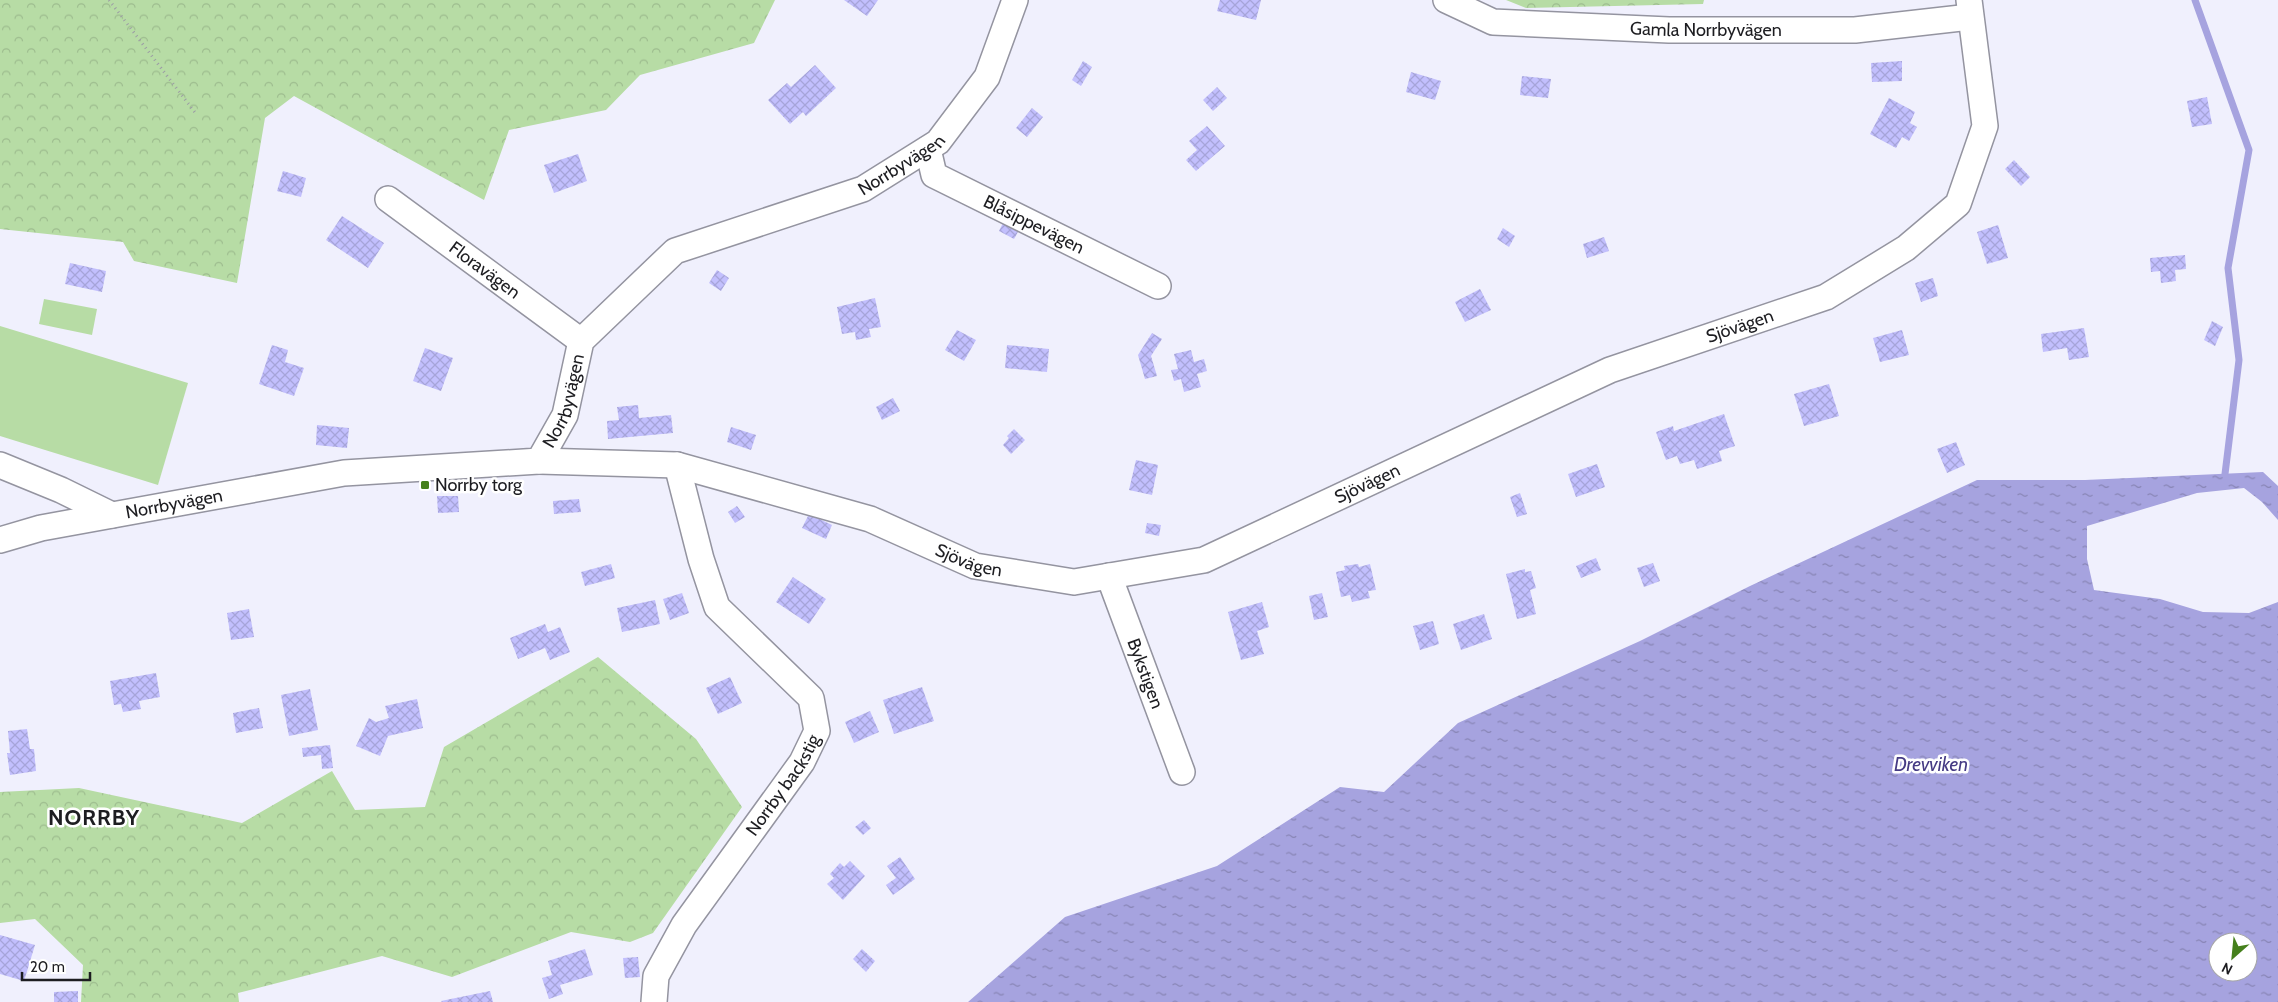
<svg xmlns="http://www.w3.org/2000/svg" width="2278" height="1002" font-family="Cabin,sans-serif">
  <style>
    .green { fill: #b7dca5 }
    .forest { fill: url(#forest-crowns) }
    .water { fill: url(#water-ripples); fill-rule: evenodd }
    .lines { fill: none; stroke-linecap: round; stroke-linejoin: round }
    .stream { stroke: #a6a3df; stroke-width: 7 }
    .building { fill: url(#building-cross-hatch) }
    .street-casing { stroke: #9494a0; stroke-width: 28 }
    .path { stroke: #9c9ca5; stroke-width: 3; stroke-dasharray: 1 4; stroke-linecap: butt }
    .street { stroke: #fff; stroke-width: 25 }
    .poi-dot { fill: #45801c; stroke: #fff; stroke-width: 2 }
    .labels { text-anchor: middle; dominant-baseline: central; stroke-width: 5; stroke-linejoin: round; paint-order: stroke }
    .street-label { font-size: 18px; fill: #1d1d21; stroke: #fff }
    .poi-label { font-size: 18px; fill: #1d1d21; stroke: #fff; text-anchor: start }
    .water-label { font-size: 19px; font-style: italic; fill: #463b84; stroke: #fff }
    .district-label { font-size: 22px; font-weight: bold; letter-spacing: 1px; fill: #1d1d21; stroke: #fff }
  </style>
  <defs>
    <pattern id="forest-crowns" width="20" height="18" patternUnits="userSpaceOnUse" patternTransform="scale(1.25)"><rect width="20" height="18" fill="#b7dca5"/><path d="M2 6a3 3 0 1 1 6 0M12 15a3 3 0 1 1 6 0" fill="none" stroke="#9dbc8e"/></pattern>
    <pattern id="water-ripples" width="26" height="14" patternUnits="userSpaceOnUse" patternTransform="scale(1.25)"><rect width="26" height="14" fill="#a6a3df"/><path d="M2 4q2-2 4 0t4 0M15 11q2-2 4 0t4 0" fill="none" stroke="#8784b4"/></pattern>
    <pattern id="building-cross-hatch" width="8" height="8" patternUnits="userSpaceOnUse" patternTransform="scale(1.25)"><rect width="8" height="8" fill="#c2bffd"/><path d="M0 0l8 8M0 8l8-8" fill="none" stroke="#a6a4d9"/></pattern>
  </defs>
  <rect width="100%" height="100%" fill="#f0f0fd"/>
  <!-- green -->
  <g class="green">
    <path d="M 44,299 L 97,309 L 92,335 L 39,324 Z"/>
    <path d="M 0,326 L 188,383 L 158,485 L 0,436 Z"/>
  </g>
  <!-- forest -->
  <g class="forest">
    <path d="M 0,0 L 775,0 L 754,43 L 640,75 L 606,110 L 509,130 L 484,200 L 294,96 L 265,118 L 237,283 L 134,261 L 123,242 L 0,229 Z"/>
    <path d="M 1506,0 L 1704,0 L 1703,4 L 1526,8 Z"/>
    <path d="M 598,657 L 696,739 L 742,807 L 653,933 L 630,942 L 571,932 L 452,977 L 382,956 L 238,993 L 239,1002 L 81,1002 L 83,965 L 35,919 L 0,923 L 0,792 L 79,788 L 242,823 L 332,771 L 355,810 L 425,807 L 444,747 Z"/>
  </g>
  <!-- water -->
  <path class="water" d="M 2263,472 L 2278,486 L 2278,520 L 2262,502 L 2244,488 L 2197,493 L 2087,526 L 2087,559 L 2094,590 L 2160,599 L 2203,612 L 2249,613 L 2278,602 L 2278,1002 L 968,1002 L 1065,917 L 1217,866 L 1340,787 L 1384,792 L 1458,723 L 1640,641 L 1750,586 L 1977,480 L 2085,480 ZM 2218,942 L 2248,942 L 2248,972 L 2218,972 Z"/>
  <g class="lines">
    <!-- stream -->
    <path class="stream" d="M 2195,0 L 2249,150 L 2228,268 L 2239,360 L 2225,474"/>
  </g>
  <!-- building -->
  <g class="building">
    <path d="M 844,0 L 878,0 L 867,16 Z"/>
    <path d="M 1220,0 L 1261,0 L 1256,20 L 1217,11 Z"/>
    <path d="M 1083,61 L 1092,67 L 1081,86 L 1072,80 Z"/>
    <path d="M 1902,61 L 1902,81 L 1872,82 L 1871,63 Z"/>
    <path d="M 815,65 L 836,88 L 806,116 L 803,112 L 790,124 L 768,100 L 787,83 L 791,87 Z"/>
    <path d="M 1411,72 L 1441,81 L 1435,100 L 1406,92 Z"/>
    <path d="M 1522,76 L 1551,79 L 1548,98 L 1520,95 Z"/>
    <path d="M 1217,87 L 1227,98 L 1213,111 L 1203,100 Z"/>
    <path d="M 2207,97 L 2212,124 L 2192,127 L 2187,101 Z"/>
    <path d="M 1889,98 L 1915,112 L 1910,123 L 1917,127 L 1909,141 L 1902,137 L 1896,148 L 1870,134 Z"/>
    <path d="M 1032,108 L 1043,117 L 1027,137 L 1016,128 Z"/>
    <path d="M 1207,126 L 1225,146 L 1196,171 L 1186,160 L 1197,150 L 1189,141 Z"/>
    <path d="M 578,154 L 587,181 L 554,193 L 544,165 Z"/>
    <path d="M 2014,160 L 2030,177 L 2021,186 L 2005,169 Z"/>
    <path d="M 283,171 L 306,178 L 301,197 L 277,191 Z"/>
    <path d="M 1007,215 L 1023,223 L 1014,239 L 999,231 Z"/>
    <path d="M 342,216 L 384,243 L 368,268 L 326,240 Z"/>
    <path d="M 1998,225 L 2008,258 L 1987,264 L 1977,232 Z"/>
    <path d="M 1503,228 L 1515,236 L 1509,247 L 1497,239 Z"/>
    <path d="M 1604,237 L 1609,251 L 1587,258 L 1583,244 Z"/>
    <path d="M 2185,255 L 2186,269 L 2175,270 L 2176,281 L 2161,283 L 2160,271 L 2151,272 L 2150,258 Z"/>
    <path d="M 70,263 L 106,271 L 102,292 L 65,284 Z"/>
    <path d="M 717,270 L 729,278 L 721,291 L 709,283 Z"/>
    <path d="M 1933,278 L 1938,296 L 1921,302 L 1915,283 Z"/>
    <path d="M 1480,289 L 1491,310 L 1465,322 L 1455,302 Z"/>
    <path d="M 875,298 L 881,327 L 869,329 L 871,337 L 856,340 L 855,332 L 842,334 L 837,307 Z"/>
    <path d="M 2212,321 L 2223,327 L 2215,346 L 2204,340 Z"/>
    <path d="M 2084,328 L 2089,357 L 2069,360 L 2067,348 L 2043,352 L 2041,334 Z"/>
    <path d="M 957,330 L 976,340 L 964,361 L 945,350 Z"/>
    <path d="M 1902,330 L 1909,355 L 1880,362 L 1873,338 Z"/>
    <path d="M 1152,333 L 1162,339 L 1151,356 L 1157,376 L 1145,379 L 1138,355 Z"/>
    <path d="M 272,345 L 288,350 L 285,362 L 304,368 L 294,396 L 259,384 Z"/>
    <path d="M 1007,345 L 1049,349 L 1047,372 L 1005,368 Z"/>
    <path d="M 425,348 L 453,358 L 441,391 L 413,381 Z"/>
    <path d="M 1191,350 L 1194,362 L 1204,359 L 1207,371 L 1197,374 L 1201,387 L 1184,392 L 1181,379 L 1174,381 L 1171,370 L 1178,369 L 1174,354 Z"/>
    <path d="M 1829,384 L 1839,416 L 1804,426 L 1794,394 Z"/>
    <path d="M 893,398 L 900,411 L 882,420 L 876,407 Z"/>
    <path d="M 638,405 L 639,418 L 671,415 L 673,433 L 608,439 L 607,421 L 619,420 L 617,407 Z"/>
    <path d="M 1724,414 L 1735,446 L 1719,451 L 1722,461 L 1697,469 L 1694,460 L 1680,464 L 1677,456 L 1666,460 L 1656,432 L 1673,426 L 1674,431 Z"/>
    <path d="M 317,425 L 349,428 L 347,448 L 316,445 Z"/>
    <path d="M 731,427 L 756,435 L 751,450 L 727,442 Z"/>
    <path d="M 1014,429 L 1025,440 L 1011,454 L 1003,445 L 1009,438 L 1007,436 Z"/>
    <path d="M 1956,442 L 1965,465 L 1947,473 L 1937,449 Z"/>
    <path d="M 1136,460 L 1158,465 L 1152,495 L 1129,490 Z"/>
    <path d="M 1597,464 L 1605,487 L 1576,497 L 1568,474 Z"/>
    <path d="M 1520,493 L 1527,514 L 1517,517 L 1510,497 Z"/>
    <path d="M 437,496 L 458,496 L 459,512 L 438,513 Z"/>
    <path d="M 579,499 L 581,512 L 554,514 L 553,501 Z"/>
    <path d="M 737,506 L 745,517 L 735,523 L 728,512 Z"/>
    <path d="M 809,514 L 832,525 L 826,539 L 802,528 Z"/>
    <path d="M 1147,523 L 1161,525 L 1159,536 L 1145,533 Z"/>
    <path d="M 1596,558 L 1601,570 L 1581,578 L 1576,566 Z"/>
    <path d="M 1653,563 L 1660,581 L 1644,587 L 1637,568 Z"/>
    <path d="M 611,564 L 615,578 L 585,586 L 581,572 Z"/>
    <path d="M 1358,564 L 1359,567 L 1370,564 L 1376,590 L 1368,591 L 1370,598 L 1352,602 L 1350,595 L 1341,597 L 1336,572 L 1345,570 L 1344,566 Z"/>
    <path d="M 1525,569 L 1525,572 L 1531,571 L 1536,588 L 1530,590 L 1536,614 L 1517,619 L 1506,574 Z"/>
    <path d="M 793,577 L 826,599 L 809,624 L 776,602 Z"/>
    <path d="M 682,593 L 689,613 L 670,620 L 663,599 Z"/>
    <path d="M 1322,593 L 1328,617 L 1314,620 L 1309,596 Z"/>
    <path d="M 655,600 L 660,624 L 622,632 L 617,608 Z"/>
    <path d="M 1262,602 L 1269,627 L 1257,631 L 1264,654 L 1241,660 L 1228,612 Z"/>
    <path d="M 249,609 L 254,637 L 231,640 L 227,613 Z"/>
    <path d="M 1484,614 L 1492,639 L 1461,650 L 1453,624 Z"/>
    <path d="M 1433,621 L 1439,644 L 1420,650 L 1413,626 Z"/>
    <path d="M 545,624 L 548,632 L 560,627 L 570,652 L 550,660 L 545,648 L 518,659 L 510,638 Z"/>
    <path d="M 156,673 L 160,697 L 139,701 L 141,709 L 123,712 L 121,704 L 114,705 L 110,681 Z"/>
    <path d="M 730,677 L 742,703 L 718,714 L 706,688 Z"/>
    <path d="M 922,687 L 934,721 L 894,734 L 883,700 Z"/>
    <path d="M 310,689 L 318,730 L 289,736 L 281,695 Z"/>
    <path d="M 417,699 L 423,728 L 388,736 L 380,756 L 356,746 L 369,718 L 376,722 L 389,718 L 385,706 Z"/>
    <path d="M 259,708 L 263,728 L 236,733 L 233,713 Z"/>
    <path d="M 870,711 L 879,732 L 854,743 L 845,722 Z"/>
    <path d="M 27,729 L 30,749 L 34,749 L 36,771 L 10,775 L 7,753 L 10,753 L 8,731 Z"/>
    <path d="M 330,745 L 333,768 L 322,769 L 321,755 L 303,757 L 302,748 Z"/>
    <path d="M 864,820 L 871,828 L 863,835 L 855,827 Z"/>
    <path d="M 900,857 L 915,879 L 893,895 L 886,885 L 896,878 L 887,866 Z"/>
    <path d="M 850,861 L 865,876 L 843,900 L 827,884 L 834,878 L 830,874 L 840,863 L 844,867 Z"/>
    <path d="M 0,935 L 35,945 L 24,981 L 0,974 Z"/>
    <path d="M 585,949 L 593,975 L 560,985 L 563,994 L 549,999 L 542,978 L 552,975 L 548,961 Z"/>
    <path d="M 862,949 L 875,961 L 866,972 L 853,959 Z"/>
    <path d="M 638,957 L 640,977 L 625,978 L 623,958 Z"/>
    <path d="M 78,991 L 78,1002 L 54,1002 L 54,992 Z"/>
    <path d="M 490,991 L 493,1002 L 442,1002 L 441,1001 Z"/>
  </g>
  <g class="lines">
    <defs>
      <g id="street">
        <path id="s1" d="M 1446,0 L 1493,22 L 1669,30 L 1855,30 L 1970,17"/>
        <path id="s2" d="M 928,149 L 934,175 L 1158,286"/>
        <path id="s3" d="M 388,199 L 581,341"/>
        <path id="s4" d="M 539,461 L 677,465 L 870,519 L 975,566 L 1074,582 L 1204,560 L 1610,370 L 1826,297 L 1906,248 L 1958,204 L 1985,126 L 1969,0"/>
        <path d="M 0,465 L 61,490 L 112,515"/>
        <path id="s5" d="M 0,540 L 41,528 L 344,473 L 539,461 L 565,415 L 581,341 L 675,251 L 863,189 L 938,142 L 987,77 L 1015,0"/>
        <path id="s6" d="M 1109,576 L 1182,772"/>
        <path id="s7" d="M 654,1002 L 656,976 L 684,925 L 802,762 L 817,731 L 811,698 L 717,607 L 701,559 L 677,465"/>
      </g>
    </defs>
    <!-- street casing -->
    <use href="#street" class="street-casing"/>
    <!-- path -->
    <path class="path" d="M 109,0 L 197,115"/>
    <!-- street -->
    <use href="#street" class="street"/>
  </g>
  <!-- markers -->
  <rect class="poi-dot" x="420" y="480" width="10" height="10" rx="2.5"/>
  <g class="labels">
    <!-- street labels -->
    <g class="street-label">
      <text stroke="none"><textPath href="#s1" startOffset="265">Gamla Norrbyvägen</textPath></text>
      <text stroke="none"><textPath href="#s5" startOffset="1048">Norrbyvägen</textPath></text>
      <text stroke="none"><textPath href="#s2" startOffset="138">Blåsippevägen</textPath></text>
      <text stroke="none"><textPath href="#s3" startOffset="120">Floravägen</textPath></text>
      <text stroke="none"><textPath href="#s4" startOffset="1271">Sjövägen</textPath></text>
      <text stroke="none"><textPath href="#s5" startOffset="612">Norrbyvägen</textPath></text>
      <text stroke="none"><textPath href="#s4" startOffset="866">Sjövägen</textPath></text>
      <text stroke="none"><textPath href="#s5" startOffset="178">Norrbyvägen</textPath></text>
      <text stroke="none"><textPath href="#s4" startOffset="446">Sjövägen</textPath></text>
      <text stroke="none"><textPath href="#s6" startOffset="104">Bykstigen</textPath></text>
      <text stroke="none"><textPath href="#s7" startOffset="256">Norrby backstig</textPath></text>
    </g>
    <!-- poi labels -->
    <g class="poi-label">
      <text x="435" y="485">Norrby torg</text>
    </g>
    <!-- water labels -->
    <g class="water-label">
      <text x="1931" y="764">Drevviken</text>
    </g>
    <!-- district labels -->
    <g class="district-label">
      <text x="94" y="817">NORRBY</text>
    </g>
  </g>
  <!-- north arrow -->
  <g transform="translate(2233 957) rotate(207)"><circle r="24" fill="#ffffff" stroke="#a5a5a6"/>
  <path d="M0-4L9 19L0 12L-9 19Z" fill="#45801c"/>
  <text y="-8" font-size="14" font-weight="bold" text-anchor="middle" fill="#1d1d21">N</text>
  </g>
  <!-- scale -->
  <path d="M22 972v8h68v-8" fill="none" stroke="#1d1d21" stroke-width="2.5"/>
  <text x="30" y="972" font-size="15" fill="#1d1d21" stroke="#ffffff" stroke-width="4" paint-order="stroke">20 m</text>
</svg>
